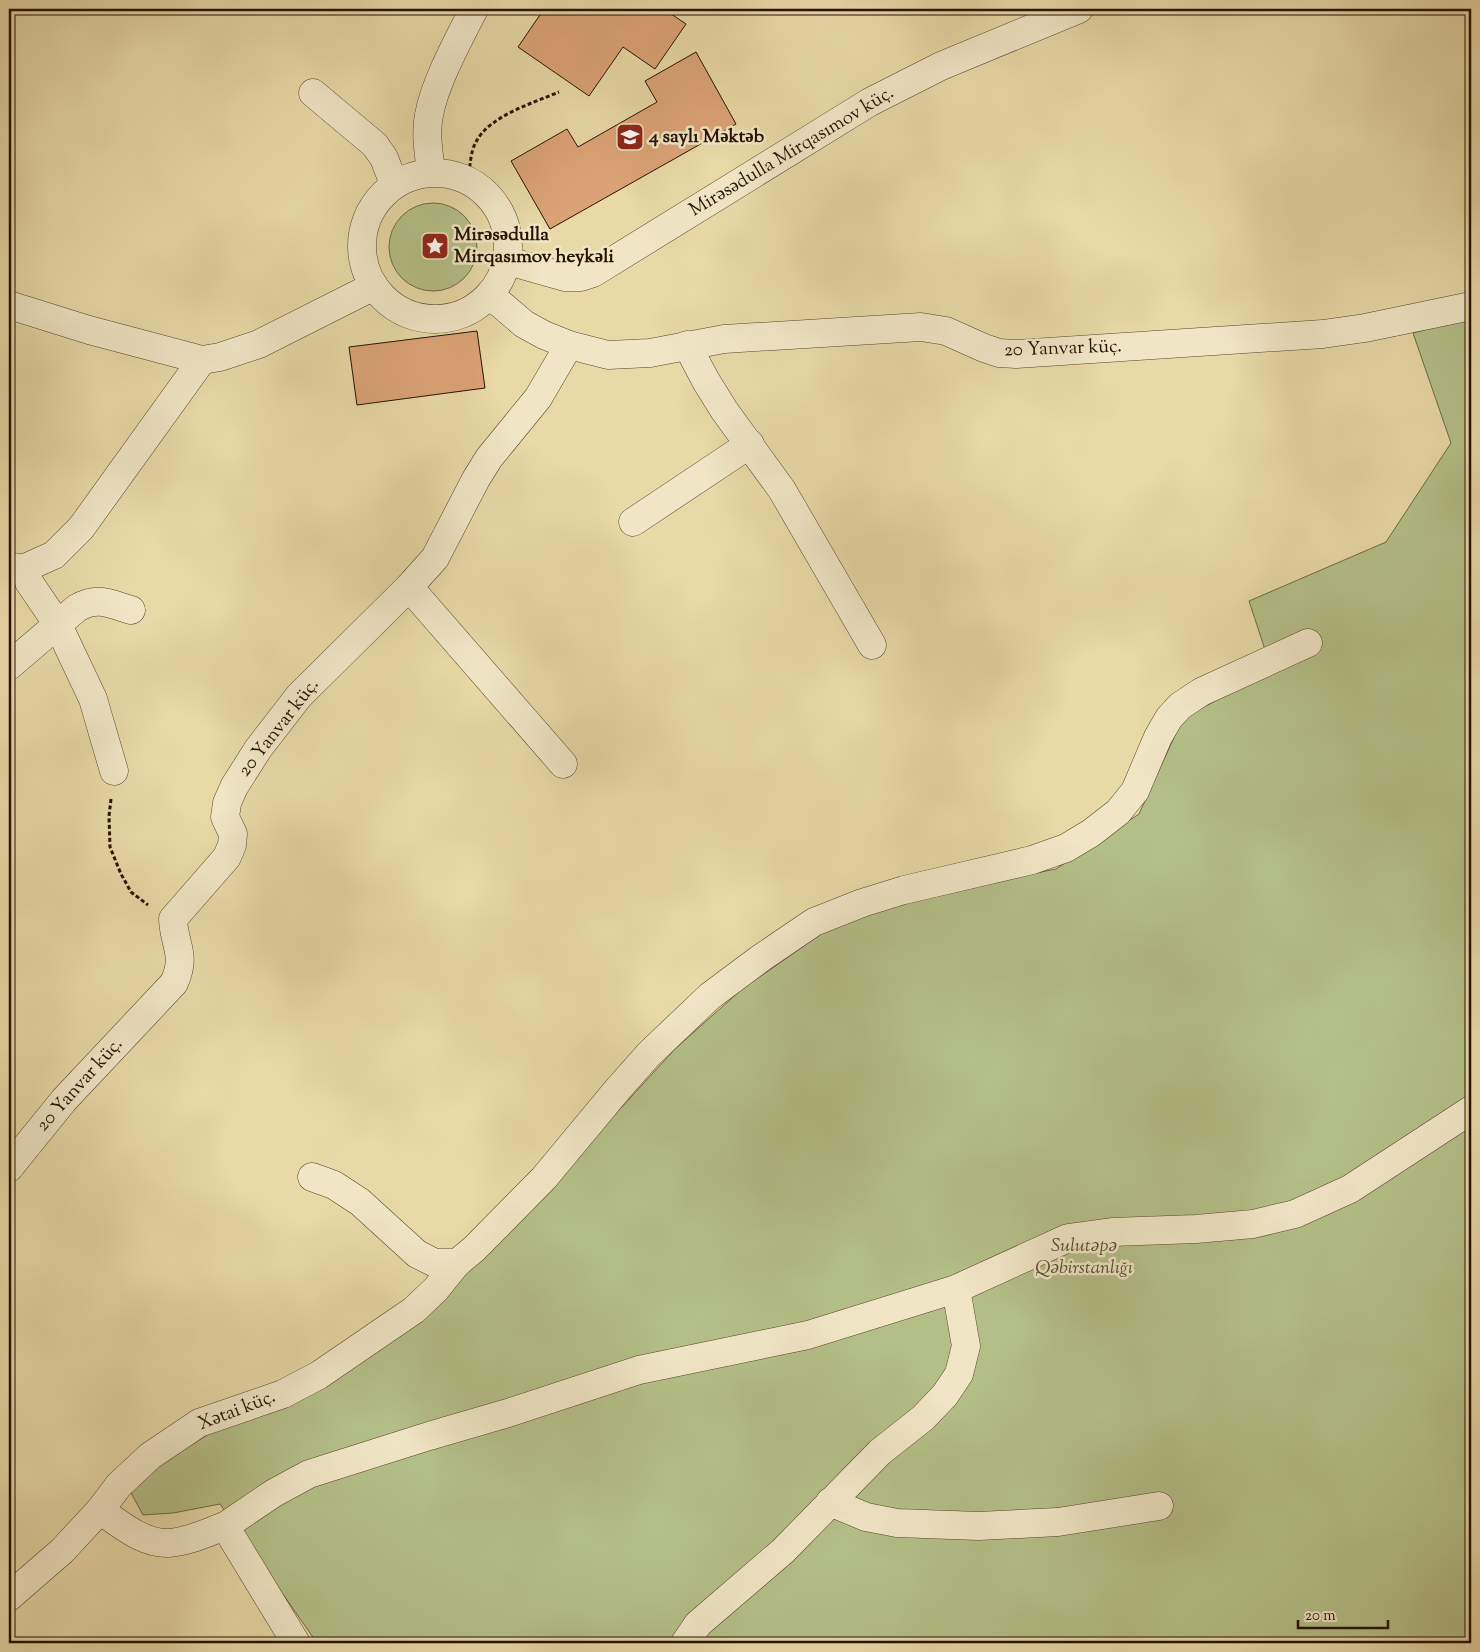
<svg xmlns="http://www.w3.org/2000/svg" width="1480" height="1652" font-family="'Sorts Mill Goudy',serif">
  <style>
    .green { fill: #b4bf88; stroke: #6e6846 }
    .building { fill: #dba375; stroke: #271103 }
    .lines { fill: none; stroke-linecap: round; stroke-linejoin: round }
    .minor-casing { stroke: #57432c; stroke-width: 29 }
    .path { stroke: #271103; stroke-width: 3; stroke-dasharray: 4 2.5; stroke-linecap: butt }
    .minor { stroke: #f0e6c6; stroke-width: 28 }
    .labels { text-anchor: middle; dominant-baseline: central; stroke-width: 5; stroke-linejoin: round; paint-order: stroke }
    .poi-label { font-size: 19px; font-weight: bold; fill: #271103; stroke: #f0e6c6; text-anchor: start }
    .street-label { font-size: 19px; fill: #271103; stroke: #f0e6c6 }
    .park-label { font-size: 19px; font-style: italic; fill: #584e32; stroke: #f0e6c6 }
  </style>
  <rect width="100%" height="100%" fill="#e8d9a7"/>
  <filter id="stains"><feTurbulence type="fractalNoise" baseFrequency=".004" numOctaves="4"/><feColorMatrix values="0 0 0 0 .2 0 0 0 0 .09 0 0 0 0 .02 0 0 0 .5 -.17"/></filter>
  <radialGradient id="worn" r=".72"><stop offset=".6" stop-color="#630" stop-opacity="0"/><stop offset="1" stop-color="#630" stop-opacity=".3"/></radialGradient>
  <!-- green -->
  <g class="green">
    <circle cx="433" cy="247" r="44"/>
    <path d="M 1471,317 L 1471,1643 L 317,1643 L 220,1504 L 173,1513 L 143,1515 L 130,1491 L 161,1463 L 264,1401 L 514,1225 L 675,1049 L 741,990 L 841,920 L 898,901 L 1056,869 L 1139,814 L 1183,718 L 1272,671 L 1249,601 L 1386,542 L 1451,443 L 1413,333 Z"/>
  </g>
  <!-- building -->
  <g class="building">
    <path d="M 544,9 L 664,9 L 686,24 L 655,69 L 623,47 L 589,96 L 518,47 Z"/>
    <path d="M 696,52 L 736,124 L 550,229 L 511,161 L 567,129 L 578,147 L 657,102 L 645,81 Z"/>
    <path d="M 477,331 L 485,388 L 357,405 L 349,347 Z"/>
  </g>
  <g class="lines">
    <defs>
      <g id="minor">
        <path d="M 313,93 L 375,145 L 384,158 L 394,184"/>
        <path d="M 431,172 C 429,154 425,134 429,115 C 435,82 459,39 474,9"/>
        <circle cx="435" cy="246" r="73"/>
        <path d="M 508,261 L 565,277 L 581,277 L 593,273 L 870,102 L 941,66 L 1079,9"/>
        <path d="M 490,295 L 524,324 L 544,335 L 569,345 L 608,355 L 650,353 L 724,339 L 921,327 L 946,331 L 984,348 L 999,353 L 1016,354 L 1323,334 L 1365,328 L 1471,306"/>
        <path d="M 9,305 L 89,330 L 202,360 L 220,357 L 259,344 L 374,286"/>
        <path d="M 687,345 L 706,381 L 724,410 L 782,490 L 872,645"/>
        <path d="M 633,522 L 750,444"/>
        <path d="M 9,567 L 25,568 L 29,582 L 58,625 L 93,699 L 114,771"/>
        <path d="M 25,568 L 54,555 L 81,528 L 202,360"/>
        <path d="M 409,587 L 563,764"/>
        <path d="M 9,666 L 77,608 C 98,596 110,604 131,610"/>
        <path d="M 9,1168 L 64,1100 L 174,983 C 187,954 174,946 173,919 L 227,857 L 232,845 L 233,834 L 225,817 L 227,803 L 234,787 L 258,749 L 299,696 L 409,587 L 435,558 L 476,479 L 489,458 L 538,398 L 569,345"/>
        <path d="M 312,1177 L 334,1185 L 360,1202 L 417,1254 L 435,1263 L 457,1263 L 474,1249 L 544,1178 L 618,1089 L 649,1054 L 710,996 L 761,958 L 814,922 L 862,903 L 904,890 L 1032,860 L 1066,848 L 1091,833 L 1118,812 L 1135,791 L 1158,737 L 1169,718 L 1180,706 L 1201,692 L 1308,643"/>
        <path d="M 830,1502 L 866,1517 L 897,1523 L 979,1526 L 1058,1522 L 1159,1506"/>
        <path d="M 100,1510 C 120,1524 143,1544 169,1543 C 188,1542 208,1532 225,1526 L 296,1643"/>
        <path d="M 225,1526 L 274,1493 L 309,1474 L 429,1436 L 508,1413 L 639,1370 L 808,1335 L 956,1289 L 1068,1238 L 1112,1232 L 1196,1229 L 1253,1224 L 1295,1214 L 1350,1189 L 1471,1110"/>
        <path d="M 9,1597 L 62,1551 L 100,1510 L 119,1485 L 150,1456 L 199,1423 L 283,1394 L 319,1375 L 414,1310 L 436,1289 L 457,1263"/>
        <path d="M 685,1643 L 698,1624 L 783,1551 L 880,1452 L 923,1418 L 945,1395 L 959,1374 L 966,1346 L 956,1289"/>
      </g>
    </defs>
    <!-- minor casing -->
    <use href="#minor" class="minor-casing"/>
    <!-- path -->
    <g class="path">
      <path d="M 468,180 C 470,169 470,152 476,142 C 489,116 533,103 559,92"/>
      <path d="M 111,799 L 109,816 L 110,847 L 121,874 L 131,892 L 148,905"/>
    </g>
    <!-- minor -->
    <use href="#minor" class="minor"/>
  </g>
  <!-- icons -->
  <defs>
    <symbol id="school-square" viewBox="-11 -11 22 22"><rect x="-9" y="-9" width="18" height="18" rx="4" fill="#8f2418" stroke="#f0e6c6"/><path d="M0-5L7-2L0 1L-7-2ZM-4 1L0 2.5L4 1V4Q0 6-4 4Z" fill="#fff"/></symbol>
    <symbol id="sight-square" viewBox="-11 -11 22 22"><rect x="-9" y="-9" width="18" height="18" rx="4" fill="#8f2418" stroke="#f0e6c6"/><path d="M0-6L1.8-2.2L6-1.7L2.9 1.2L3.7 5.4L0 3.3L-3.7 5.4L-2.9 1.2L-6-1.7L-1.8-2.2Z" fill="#fff"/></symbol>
  </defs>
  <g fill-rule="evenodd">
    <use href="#school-square" x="614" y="121" width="32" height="32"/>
    <use href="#sight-square" x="419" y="230" width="32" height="32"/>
  </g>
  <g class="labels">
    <!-- poi labels -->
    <g class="poi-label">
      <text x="649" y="137">4 saylı Məktəb</text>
      <text x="454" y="235">Mirəsədulla<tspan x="454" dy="22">Mirqasımov heykəli</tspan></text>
    </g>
    <!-- street labels -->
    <g class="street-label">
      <text transform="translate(792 152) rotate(-31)">Mirəsədulla Mirqasımov küç.</text>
      <text transform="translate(1063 349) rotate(-2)">20 Yanvar küç.</text>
      <text transform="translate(279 728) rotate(-52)">20 Yanvar küç.</text>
      <text transform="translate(80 1085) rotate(-48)">20 Yanvar küç.</text>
      <text transform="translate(237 1411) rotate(-21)">Xətai küç.</text>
    </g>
    <!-- park labels -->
    <g class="park-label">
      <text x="1084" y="1246">Sulutəpə<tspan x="1084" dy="22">Qəbirstanlığı</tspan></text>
    </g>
  </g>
  <!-- margin -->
  <rect width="1480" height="1652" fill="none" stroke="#e8d9a7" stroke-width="30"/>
  <rect x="10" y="10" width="1460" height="1632" fill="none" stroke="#271103" stroke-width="2.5"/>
  <rect x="15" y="15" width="1450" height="1622" fill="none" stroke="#271103"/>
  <!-- scale -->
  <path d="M1298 1620v8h90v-8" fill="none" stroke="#271103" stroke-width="2.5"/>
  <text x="1305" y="1620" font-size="15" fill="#271103" stroke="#f0e6c6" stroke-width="4" paint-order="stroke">20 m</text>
  <rect width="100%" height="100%" filter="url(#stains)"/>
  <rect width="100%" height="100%" fill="url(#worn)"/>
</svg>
